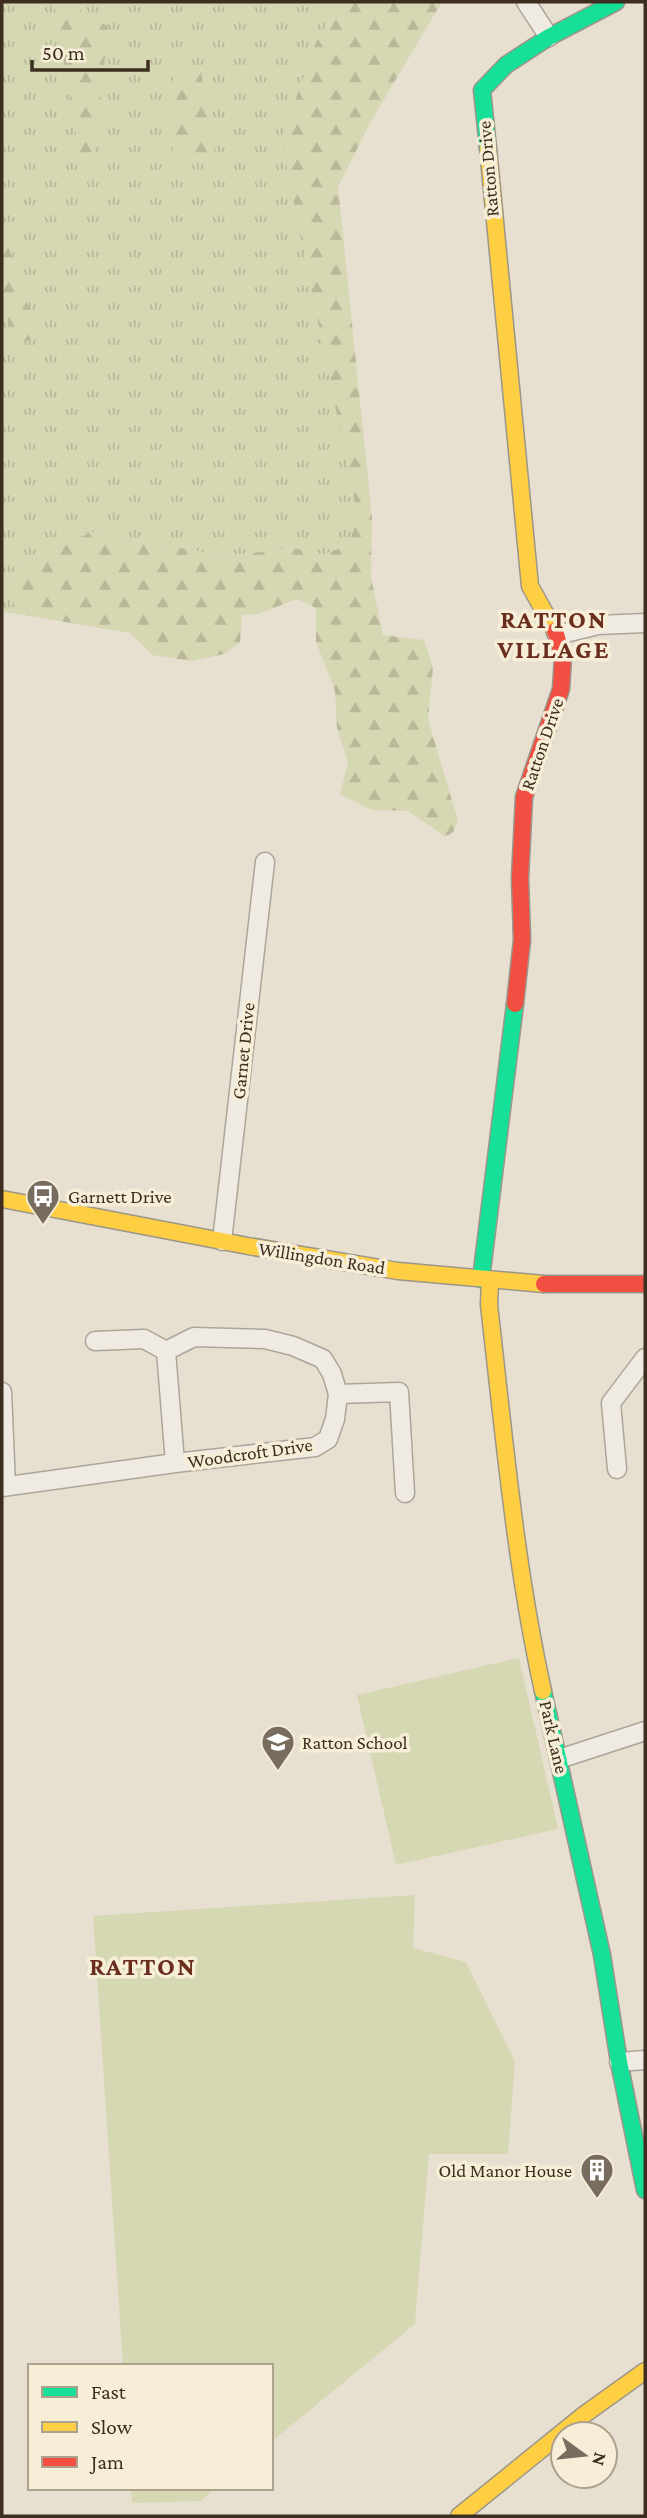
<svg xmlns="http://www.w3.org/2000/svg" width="647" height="2518" font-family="'Crimson Pro',serif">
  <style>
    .grass { fill: url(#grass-tufts) }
    .forest { fill: url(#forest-firs) }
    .green { fill: #d6d7b3 }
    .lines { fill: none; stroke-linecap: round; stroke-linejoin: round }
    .street-casing { stroke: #ada599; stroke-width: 21 }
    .fast-casing { stroke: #9c958a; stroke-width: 19 }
    .slow-casing { stroke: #9c958a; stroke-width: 19 }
    .jam-casing { stroke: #9c958a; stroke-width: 19 }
    .street { stroke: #efebe3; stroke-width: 18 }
    .fast { stroke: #16e098; stroke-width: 16 }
    .slow { stroke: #ffcf43; stroke-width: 16 }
    .jam { stroke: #f24e42; stroke-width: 16 }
    .labels { text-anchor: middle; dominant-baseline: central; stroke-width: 7; stroke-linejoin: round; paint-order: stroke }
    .street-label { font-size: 19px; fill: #3d2e20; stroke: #f7eed8 }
    .poi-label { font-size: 19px; fill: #3d2e20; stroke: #f7eed8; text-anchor: start }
    .district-label { font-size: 26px; font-weight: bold; letter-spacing: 2px; fill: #6b2e1e; stroke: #f7eed8 }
  </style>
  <defs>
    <pattern id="grass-tufts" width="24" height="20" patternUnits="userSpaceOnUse" patternTransform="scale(1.75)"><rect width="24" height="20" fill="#d6d7b3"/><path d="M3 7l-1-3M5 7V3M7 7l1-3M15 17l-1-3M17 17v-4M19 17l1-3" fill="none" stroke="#b9b99a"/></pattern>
    <pattern id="forest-firs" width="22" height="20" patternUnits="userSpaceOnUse" patternTransform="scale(1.75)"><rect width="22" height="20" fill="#d6d7b3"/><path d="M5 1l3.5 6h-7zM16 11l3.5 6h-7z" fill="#b9b99a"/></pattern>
  </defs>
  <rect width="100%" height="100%" fill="#e7e0d1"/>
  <!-- grass -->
  <path class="grass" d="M 2,2 L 343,2 L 316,42 L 359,519 L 348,545 L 322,555 L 295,548 L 224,556 L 93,532 L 17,561 L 13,613 L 2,612 Z"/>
  <!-- forest -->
  <g class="forest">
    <path d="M 54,2 L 82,2 L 81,14 L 108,26 L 95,158 L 80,158 Z"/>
    <path d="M 343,2 L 442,2 L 371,121 L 338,187 L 372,518 L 371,577 L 383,635 L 424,640 L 433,668 L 428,719 L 458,821 L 453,832 L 446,837 L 408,811 L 372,810 L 340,794 L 348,762 L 337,728 L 335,691 L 316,642 L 316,608 L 297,599 L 258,614 L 242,615 L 240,643 L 224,654 L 193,661 L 152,655 L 130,633 L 13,613 L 17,561 L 93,532 L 224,556 L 295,548 L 322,555 L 348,545 L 358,518 L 281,140 L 316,42 Z"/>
    <path d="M 176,70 L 201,72 L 215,153 L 173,158 L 168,96 Z"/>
    <path d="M 2,244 L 8,246 L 36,328 L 28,341 L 16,340 L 2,306 Z"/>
  </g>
  <!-- green -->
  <g class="green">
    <path d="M 519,1658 L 558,1829 L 396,1865 L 357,1695 Z"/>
    <path d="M 415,1895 L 413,1948 L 466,1962 L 515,2062 L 508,2154 L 429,2154 L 415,2324 L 271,2442 L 271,2366 L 123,2366 L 93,1916 Z"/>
    <path d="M 131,2488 L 215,2488 L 200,2501 L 132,2503 Z"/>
  </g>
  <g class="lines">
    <defs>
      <g id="street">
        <path d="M 526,2 L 549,37"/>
        <path d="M 557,635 L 598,625 L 645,623"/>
        <path d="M 222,1241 L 265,862"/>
        <path d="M 95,1341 L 144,1339 L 166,1351"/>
        <path d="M 2,1392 L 6,1486"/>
        <path d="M 338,1394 L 399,1392 L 405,1493"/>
        <path d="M 617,1469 L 611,1403 L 645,1358"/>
        <path d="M 2,1487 L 175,1463 L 315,1447 L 328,1439 L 335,1419 L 338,1394 L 332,1374 L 323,1359 L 293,1346 L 265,1339 L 194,1337 L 166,1351 L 175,1463"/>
        <path d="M 559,1759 L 645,1731"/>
        <path d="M 619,2062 L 645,2060"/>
      </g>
      <g id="fast">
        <path d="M 488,148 L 482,90 L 506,65 L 549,37 L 616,2"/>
        <path d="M 481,1279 L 515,1004"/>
        <path d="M 543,1691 L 602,1955 L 619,2062 L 645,2190"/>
      </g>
      <g id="slow">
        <path d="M 488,148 L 530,586 L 555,631"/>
        <path d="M 2,1199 L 248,1246 L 398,1271 L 544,1284"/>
        <path d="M 490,1280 L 489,1305 C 504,1434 515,1564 543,1691"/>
        <path d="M 459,2516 L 585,2414 L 645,2371"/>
      </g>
      <g id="jam">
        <path d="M 515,1004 L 522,940 L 520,878 L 524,797 L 561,689 L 563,657 L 555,631"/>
        <path d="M 544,1284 L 645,1284"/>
      </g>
    </defs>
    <!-- street casing -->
    <use href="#street" class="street-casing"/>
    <!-- fast casing -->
    <use href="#fast" class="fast-casing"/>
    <!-- slow casing -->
    <use href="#slow" class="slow-casing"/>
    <!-- jam casing -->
    <use href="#jam" class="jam-casing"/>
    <!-- street -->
    <use href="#street" class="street"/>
    <!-- fast -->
    <use href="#fast" class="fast"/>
    <!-- slow -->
    <use href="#slow" class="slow"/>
    <!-- jam -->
    <use href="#jam" class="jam"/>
  </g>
  <!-- icons -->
  <defs>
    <symbol id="bus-pin" viewBox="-11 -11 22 30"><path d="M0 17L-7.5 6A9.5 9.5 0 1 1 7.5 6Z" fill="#786c5e" stroke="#f7eed8"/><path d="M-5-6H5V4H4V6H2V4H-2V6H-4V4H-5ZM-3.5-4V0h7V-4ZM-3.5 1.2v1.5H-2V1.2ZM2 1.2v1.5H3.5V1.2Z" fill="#fff"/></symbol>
    <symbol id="school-pin" viewBox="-11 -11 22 30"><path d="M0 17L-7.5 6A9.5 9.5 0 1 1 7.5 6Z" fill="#786c5e" stroke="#f7eed8"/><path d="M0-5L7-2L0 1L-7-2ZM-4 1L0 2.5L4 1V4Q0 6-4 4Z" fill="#fff"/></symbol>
    <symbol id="building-pin" viewBox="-11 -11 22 30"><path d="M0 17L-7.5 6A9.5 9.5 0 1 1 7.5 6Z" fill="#786c5e" stroke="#f7eed8"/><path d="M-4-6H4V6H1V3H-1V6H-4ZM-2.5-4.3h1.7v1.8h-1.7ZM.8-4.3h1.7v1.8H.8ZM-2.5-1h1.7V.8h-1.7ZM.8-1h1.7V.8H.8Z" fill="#fff"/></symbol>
  </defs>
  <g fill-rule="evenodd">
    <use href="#bus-pin" x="24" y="1177" width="38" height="52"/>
    <use href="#school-pin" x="259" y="1723" width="38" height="52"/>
    <use href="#building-pin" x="578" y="2151" width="38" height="52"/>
  </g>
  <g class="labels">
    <!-- street labels -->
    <g class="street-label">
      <text transform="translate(488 169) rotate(-95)">Ratton Drive</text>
      <text transform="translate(542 744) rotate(-71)">Ratton Drive</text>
      <text transform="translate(243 1051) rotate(-84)">Garnet Drive</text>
      <text transform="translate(322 1258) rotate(9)">Willingdon Road</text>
      <text transform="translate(250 1453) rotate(-8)">Woodcroft Drive</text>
      <text transform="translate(554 1737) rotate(77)">Park Lane</text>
    </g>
    <!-- poi labels -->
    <g class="poi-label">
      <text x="68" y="1196">Garnett Drive</text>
      <text x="302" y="1742">Ratton School</text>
      <text x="572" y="2170" text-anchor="end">Old Manor House</text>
    </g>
    <!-- district labels -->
    <g class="district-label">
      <text x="554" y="619">RATTON<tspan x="554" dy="30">VILLAGE</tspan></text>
      <text x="143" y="1966">RATTON</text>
    </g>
  </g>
  <!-- border -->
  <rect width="647" height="2518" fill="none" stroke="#3d2e20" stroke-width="7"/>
  <!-- legend -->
  <rect x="28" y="2364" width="245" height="126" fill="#f7eed8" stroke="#ada18e" stroke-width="2"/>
  <rect x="42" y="2387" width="35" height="10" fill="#16e098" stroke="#ada18e" stroke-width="2"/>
  <text x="91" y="2399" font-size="21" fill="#3d2e20">Fast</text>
  <rect x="42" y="2422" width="35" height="10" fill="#ffcf43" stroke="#ada18e" stroke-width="2"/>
  <text x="91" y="2434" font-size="21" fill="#3d2e20">Slow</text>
  <rect x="42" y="2457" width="35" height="10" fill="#f24e42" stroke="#ada18e" stroke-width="2"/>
  <text x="91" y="2469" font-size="21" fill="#3d2e20">Jam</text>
  <!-- north arrow -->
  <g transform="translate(584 2455) rotate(105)"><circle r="33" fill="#f7eed8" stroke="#ada18e" stroke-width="2"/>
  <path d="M0-5L12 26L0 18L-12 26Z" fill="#786c5e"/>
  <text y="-10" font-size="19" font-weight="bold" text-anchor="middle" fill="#3d2e20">N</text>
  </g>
  <!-- scale -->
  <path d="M32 60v10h116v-10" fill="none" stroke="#3d2e20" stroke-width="3.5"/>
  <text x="42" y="60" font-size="21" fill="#3d2e20" stroke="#f7eed8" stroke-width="5" paint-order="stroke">50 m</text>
</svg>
